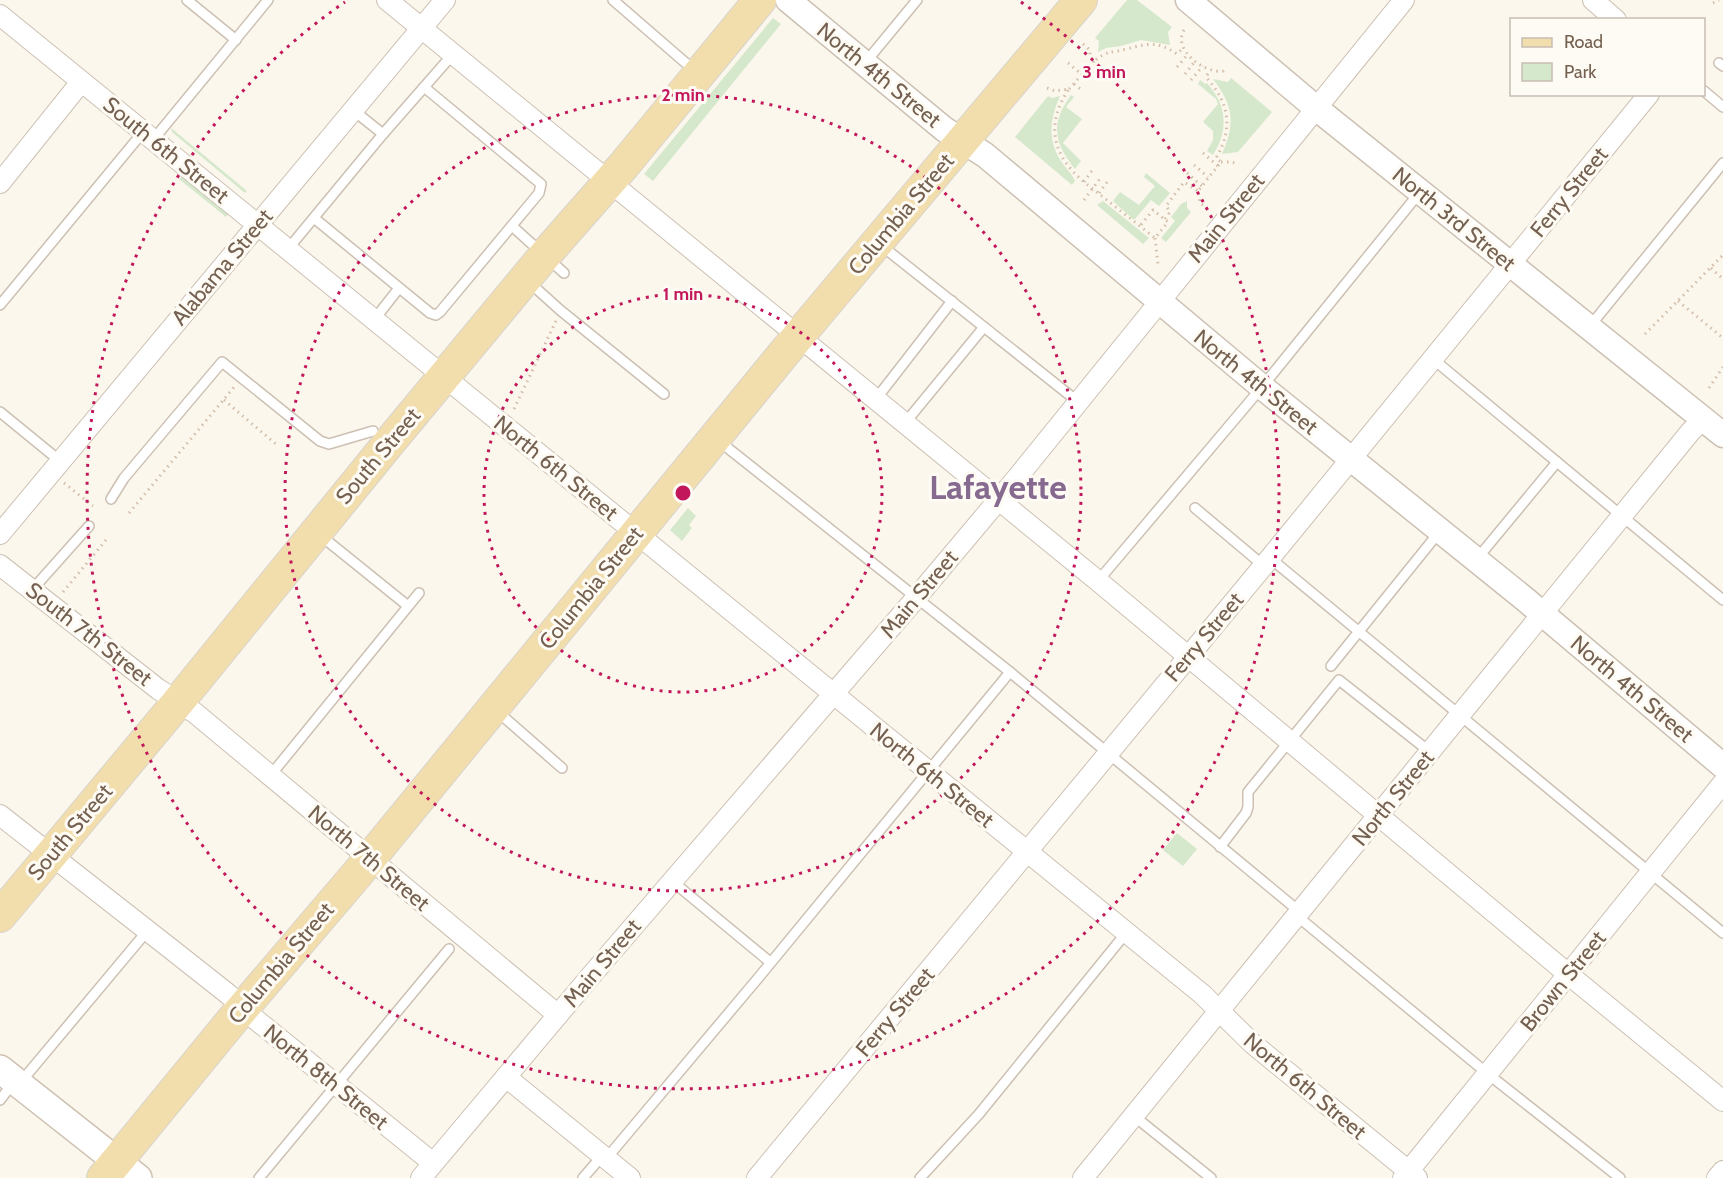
<svg xmlns="http://www.w3.org/2000/svg" width="1723" height="1178" font-family="Cabin,sans-serif">
  <style>
    .green { fill: #d5e8cc }
    .lines { fill: none; stroke-linecap: round; stroke-linejoin: round }
    .service-casing { stroke: #cdc0b3; stroke-width: 12 }
    .minor-casing { stroke: #cdc0b3; stroke-width: 22 }
    .tertiary-casing { stroke: #cdc0b3; stroke-width: 27 }
    .secondary-casing { stroke: #cfc1b1; stroke-width: 30 }
    .primary-casing { stroke: #d8d3ce; stroke-width: 34 }
    .path { stroke: #d3beaa; stroke-width: 3; stroke-dasharray: 1.5 4.5; stroke-linecap: butt }
    .service { stroke: #fff; stroke-width: 9 }
    .minor { stroke: #fff; stroke-width: 20 }
    .tertiary { stroke: #fff; stroke-width: 24 }
    .secondary { stroke: #fff; stroke-width: 27 }
    .primary { stroke: #f2dead; stroke-width: 32 }
    .ring { fill: none; stroke: #c2185b; stroke-width: 3; stroke-dasharray: 3 6 }
    .labels { text-anchor: middle; dominant-baseline: central; stroke-width: 6; stroke-linejoin: round; paint-order: stroke }
    .street-label { font-size: 22px; fill: #756151; stroke: #fefbf4 }
    .town-label { font-size: 34px; font-weight: bold; fill: #876a8f; stroke: #fefbf4 }
    .centre { fill: #c2185b; stroke: #fefbf4; stroke-width: 3 }
    .ring-label { font-size: 18px; text-anchor: middle; font-weight: bold; fill: #c2185b; stroke: #fefbf4; stroke-width: 6; stroke-linejoin: round; paint-order: stroke }
  </style>
  <rect width="100%" height="100%" fill="#fbf7ed"/>
  <!-- green -->
  <g class="green">
    <path d="M 1127,0 L 1137,0 L 1172,27 L 1168,32 L 1170,45 L 1141,40 L 1121,46 L 1106,48 L 1098,52 L 1099,41 L 1095,38 Z"/>
    <path d="M 773,18 L 781,24 L 653,181 L 644,174 Z"/>
    <path d="M 1231,78 L 1272,112 L 1238,152 L 1222,154 C 1236,123 1233,105 1213,79 L 1228,82 Z"/>
    <path d="M 1200,80 L 1205,84 L 1207,83 C 1227,105 1229,130 1213,155 L 1207,151 L 1213,140 L 1213,131 L 1203,122 L 1218,104 L 1216,99 L 1198,84 Z"/>
    <path d="M 1071,95 L 1074,97 L 1066,107 L 1082,119 L 1063,143 L 1081,161 L 1075,169 C 1054,143 1050,123 1071,95 Z"/>
    <path d="M 1048,96 L 1052,98 L 1060,96 C 1050,119 1047,139 1061,161 C 1065,168 1072,173 1075,181 L 1072,185 L 1015,137 Z"/>
    <path d="M 171,128 L 247,191 L 245,193 L 172,132 Z"/>
    <path d="M 1146,173 L 1170,193 L 1159,206 L 1151,200 L 1134,220 L 1113,201 L 1120,192 L 1139,205 L 1155,186 L 1144,177 Z"/>
    <path d="M 182,176 L 229,213 L 226,217 L 179,179 Z"/>
    <path d="M 1103,201 L 1149,238 L 1143,244 L 1097,205 Z"/>
    <path d="M 1187,201 L 1187,208 L 1191,212 L 1166,242 L 1161,238 L 1175,221 L 1171,217 L 1181,204 Z"/>
    <path d="M 688,508 L 696,516 L 689,525 L 692,528 L 682,541 L 670,530 Z"/>
    <path d="M 1177,833 L 1197,849 L 1183,866 L 1163,850 Z"/>
  </g>
  <g class="lines">
    <defs>
      <g id="service">
        <path d="M 187,0 L 236,40"/>
        <path d="M 613,0 L 695,71"/>
        <path d="M 865,63 L 917,0"/>
        <path d="M 1719,63 L 1723,66"/>
        <path d="M 1704,91 L 1723,107"/>
        <path d="M 383,134 L 453,54"/>
        <path d="M 153,140 L 268,0"/>
        <path d="M 314,218 L 430,313 L 436,315 L 440,312 L 539,193 L 541,184 L 424,87"/>
        <path d="M 512,226 L 564,273"/>
        <path d="M 882,246 L 1077,401"/>
        <path d="M 288,249 L 383,134 L 353,110"/>
        <path d="M 529,282 L 560,310 L 664,394"/>
        <path d="M 0,305 L 143,132"/>
        <path d="M 374,320 L 399,288"/>
        <path d="M 1590,326 L 1723,163"/>
        <path d="M 1433,359 L 1723,600"/>
        <path d="M 876,399 L 952,301"/>
        <path d="M 0,412 L 60,461"/>
        <path d="M 905,423 L 984,327"/>
        <path d="M 720,439 L 729,449 L 1010,672 L 1300,912"/>
        <path d="M 111,499 L 124,478 L 222,362 L 320,441 L 329,444 L 373,431"/>
        <path d="M 1195,508 L 1264,566"/>
        <path d="M 320,535 L 408,606"/>
        <path d="M 1270,558 L 1723,933"/>
        <path d="M 1476,560 L 1557,462"/>
        <path d="M 1098,581 L 1262,387 L 1420,192"/>
        <path d="M 32,590 L 89,526"/>
        <path d="M 1331,666 L 1440,531"/>
        <path d="M 497,711 L 562,768"/>
        <path d="M 270,776 L 419,593"/>
        <path d="M 1220,847 L 1246,813 L 1248,807 L 1248,792 L 1339,680 L 1430,752"/>
        <path d="M 672,881 L 770,962"/>
        <path d="M 1297,916 L 1488,1074 L 1620,1178"/>
        <path d="M 20,1083 L 148,930"/>
        <path d="M 0,1100 L 13,1083"/>
        <path d="M 1134,1116 L 1211,1178"/>
        <path d="M 606,1159 L 759,977 L 1010,672"/>
        <path d="M 259,1178 L 449,949"/>
        <path d="M 583,1178 L 602,1156"/>
        <path d="M 920,1178 L 979,1114 L 1126,933"/>
      </g>
      <g id="minor">
        <path d="M 387,0 L 1098,581 L 1568,974 L 1723,1101"/>
        <path d="M 1593,0 L 1616,20"/>
        <path d="M 0,15 L 1202,994 L 1253,1044 L 1417,1178"/>
        <path d="M 0,183 L 81,82"/>
        <path d="M 0,534 L 445,0"/>
        <path d="M 0,565 L 158,689 L 195,713 L 558,1015"/>
        <path d="M 0,815 L 171,949 L 228,994 L 255,1019 L 433,1163"/>
        <path d="M 506,1077 L 630,1178"/>
        <path d="M 421,1178 L 589,978 L 916,598 L 1016,479 L 1404,0"/>
        <path d="M 757,1178 L 1270,558 L 1649,94"/>
        <path d="M 1083,1178 L 1691,431 L 1704,419"/>
        <path d="M 1403,1178 L 1723,783"/>
        <path d="M 1717,1178 L 1723,1171"/>
      </g>
      <g id="tertiary">
        <path d="M 788,0 L 944,129 L 985,155 L 1262,387 L 1526,600 L 1723,766"/>
        <path d="M 1188,0 L 1316,108 L 1723,435"/>
      </g>
      <path id="secondary" d="M 0,1069 L 138,1178"/>
      <g id="primary">
        <path d="M 0,916 L 178,702 L 388,444 L 545,255 L 624,165 L 760,0"/>
        <path d="M 103,1178 L 230,1023 L 358,873 L 785,352 L 1081,0"/>
      </g>
    </defs>
    <!-- service casing -->
    <use href="#service" class="service-casing"/>
    <!-- minor casing -->
    <use href="#minor" class="minor-casing"/>
    <!-- tertiary casing -->
    <use href="#tertiary" class="tertiary-casing"/>
    <!-- secondary casing -->
    <use href="#secondary" class="secondary-casing"/>
    <!-- primary casing -->
    <use href="#primary" class="primary-casing"/>
    <!-- path -->
    <g class="path">
      <path d="M 1713,3 L 1719,0"/>
      <path d="M 1184,30 C 1172,50 1205,74 1223,71 L 1226,67"/>
      <path d="M 1083,44 L 1090,50 L 1090,57 L 1094,61 C 1110,49 1109,54 1126,49 C 1148,44 1156,40 1177,54 L 1182,49"/>
      <path d="M 1068,63 L 1091,82"/>
      <path d="M 1090,66 L 1098,73"/>
      <path d="M 1177,67 L 1188,54"/>
      <path d="M 1185,74 L 1196,60"/>
      <path d="M 1191,80 L 1203,66"/>
      <path d="M 1074,84 L 1083,91"/>
      <path d="M 1047,88 L 1055,91 L 1069,89 C 1045,124 1052,155 1084,182 L 1155,238 L 1168,222 L 1153,210 L 1140,226"/>
      <path d="M 1069,89 L 1094,61"/>
      <path d="M 1203,153 L 1218,166"/>
      <path d="M 1221,162 L 1232,162 L 1237,164"/>
      <path d="M 1194,165 L 1208,177"/>
      <path d="M 1187,173 L 1202,186"/>
      <path d="M 1084,182 L 1093,169"/>
      <path d="M 1099,193 L 1108,181"/>
      <path d="M 1084,200 L 1102,176"/>
      <path d="M 1203,205 L 1200,203 L 1198,191 L 1221,162 L 1216,158 C 1234,127 1229,103 1206,77 L 1210,70"/>
      <path d="M 1165,219 L 1170,212 L 1166,206 L 1184,182 L 1198,191"/>
      <path d="M 1155,238 L 1158,264"/>
      <path d="M 1711,268 L 1723,279"/>
      <path d="M 1678,301 L 1723,338"/>
      <path d="M 1645,334 L 1723,255"/>
      <path d="M 1709,388 L 1723,367"/>
      <path d="M 224,400 L 277,445"/>
      <path d="M 514,409 L 556,321"/>
      <path d="M 64,483 L 93,506"/>
      <path d="M 129,513 L 235,386"/>
      <path d="M 63,592 L 106,540"/>
    </g>
    <!-- service -->
    <use href="#service" class="service"/>
    <!-- minor -->
    <use href="#minor" class="minor"/>
    <!-- tertiary -->
    <use href="#tertiary" class="tertiary"/>
    <!-- secondary -->
    <use href="#secondary" class="secondary"/>
    <!-- primary -->
    <use href="#primary" class="primary"/>
  </g>
  <!-- distance rings -->
  <g class="ring">
    <circle cx="683" cy="493" r="199"/>
    <circle cx="683" cy="493" r="398"/>
    <path d="M1021 2A596 596 0 1 1 345 2"/>
  </g>
  <g class="labels">
    <!-- street labels -->
    <g class="street-label">
      <text transform="translate(879 75) rotate(39)">North 4th Street</text>
      <text transform="translate(166 150) rotate(39)">South 6th Street</text>
      <text transform="translate(1569 192) rotate(-51)">Ferry Street</text>
      <text transform="translate(901 214) rotate(-50)">Columbia Street</text>
      <text transform="translate(1226 218) rotate(-51)">Main Street</text>
      <text transform="translate(1454 219) rotate(39)">North 3rd Street</text>
      <text transform="translate(222 267) rotate(-50)">Alabama Street</text>
      <text transform="translate(1256 382) rotate(39)">North 4th Street</text>
      <text transform="translate(378 456) rotate(-50)">South Street</text>
      <text transform="translate(556 468) rotate(39)">North 6th Street</text>
      <text transform="translate(591 588) rotate(-51)">Columbia Street</text>
      <text transform="translate(919 594) rotate(-50)">Main Street</text>
      <text transform="translate(89 634) rotate(38)">South 7th Street</text>
      <text transform="translate(1204 637) rotate(-50)">Ferry Street</text>
      <text transform="translate(1632 689) rotate(40)">North 4th Street</text>
      <text transform="translate(932 775) rotate(39)">North 6th Street</text>
      <text transform="translate(1393 798) rotate(-51)">North Street</text>
      <text transform="translate(70 832) rotate(-50)">South Street</text>
      <text transform="translate(369 858) rotate(40)">North 7th Street</text>
      <text transform="translate(281 963) rotate(-50)">Columbia Street</text>
      <text transform="translate(602 963) rotate(-50)">Main Street</text>
      <text transform="translate(1563 981) rotate(-51)">Brown Street</text>
      <text transform="translate(895 1012) rotate(-50)">Ferry Street</text>
      <text transform="translate(326 1077) rotate(39)">North 8th Street</text>
      <text transform="translate(1305 1086) rotate(40)">North 6th Street</text>
    </g>
    <!-- town labels -->
    <g class="town-label">
      <text x="998" y="487">Lafayette</text>
    </g>
  </g>
  <circle cx="683" cy="493" r="9" class="centre"/>
  <g class="ring-label">
    <text x="1104" y="78">3 min</text>
    <text x="683" y="101">2 min</text>
    <text x="683" y="300">1 min</text>
  </g>
  <!-- legend -->
  <rect x="1510" y="18" width="195" height="78" fill="#fefbf4" stroke="#c7bdb3" stroke-width="1.5"/>
  <rect x="1522" y="38" width="30" height="9" fill="#f2dead" stroke="#c7bdb3" stroke-width="1.5"/>
  <text x="1564" y="48" font-size="18" fill="#756151">Road</text>
  <rect x="1522" y="63" width="30" height="18" fill="#d5e8cc" stroke="#c7bdb3" stroke-width="1.5"/>
  <text x="1564" y="78" font-size="18" fill="#756151">Park</text>
</svg>
